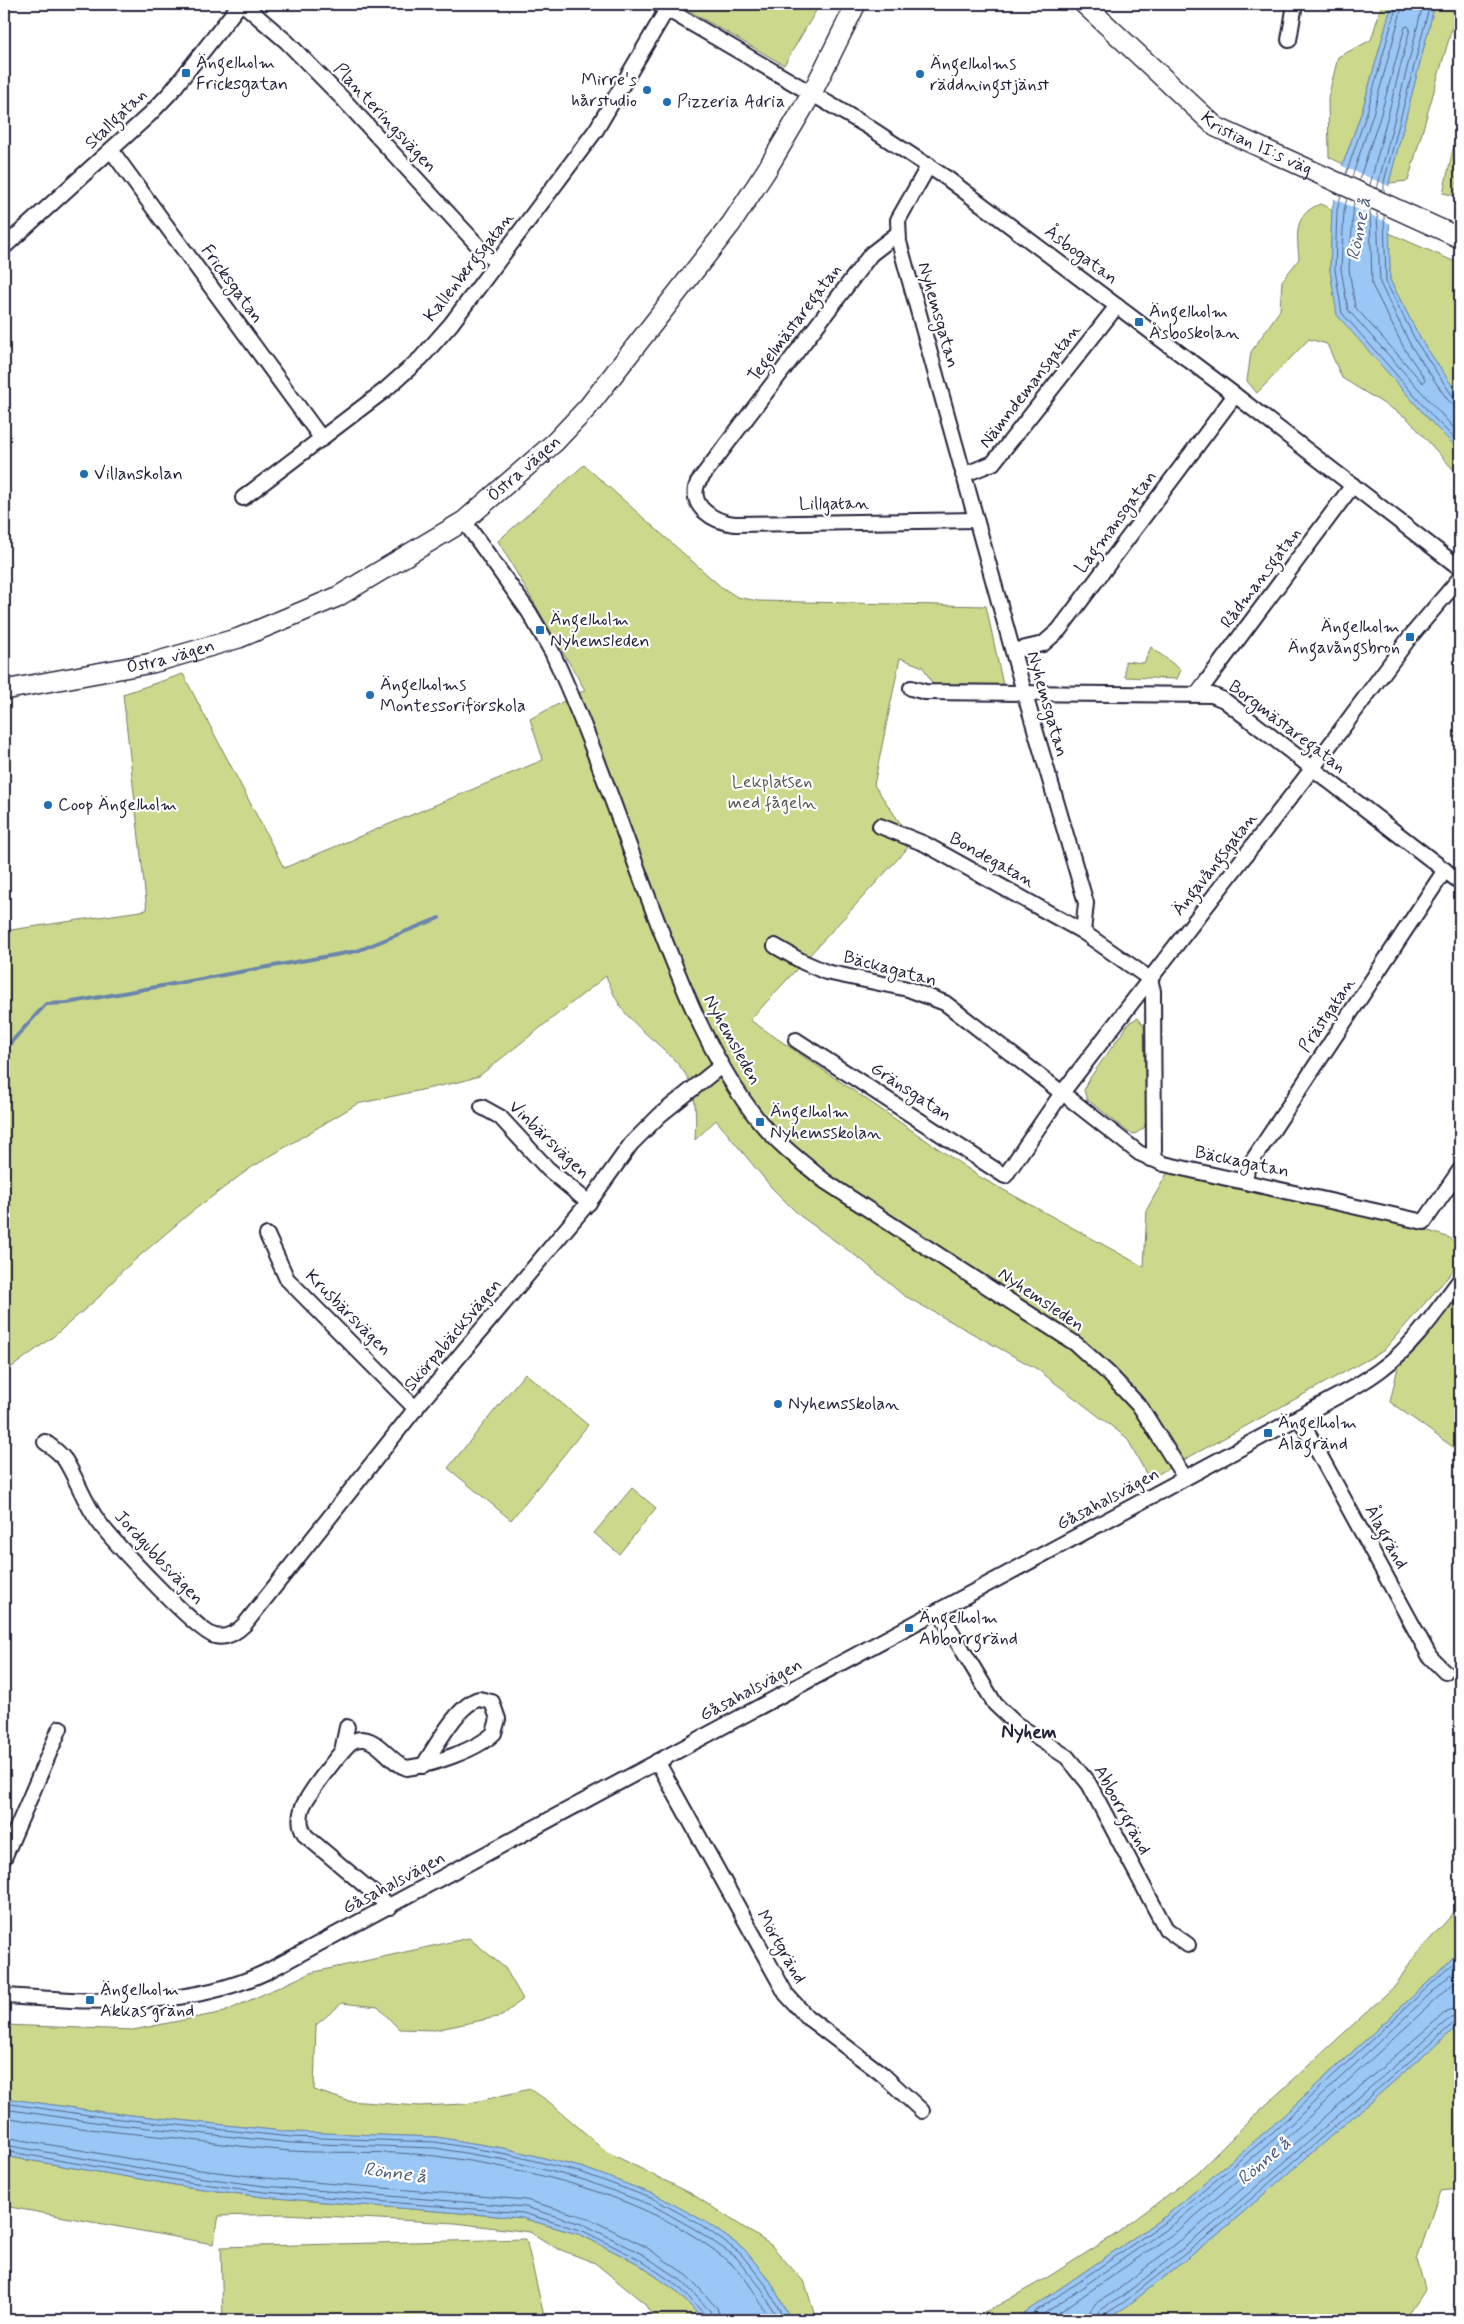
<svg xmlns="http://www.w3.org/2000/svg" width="1464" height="2324" font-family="Mynerve,sans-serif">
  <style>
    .green { fill: #ccd98c; stroke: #777e64 }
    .water { fill: #9ac7f5; stroke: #6a85ab }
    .pier { fill: #fff }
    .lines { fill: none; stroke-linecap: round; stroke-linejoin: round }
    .shore { stroke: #526485; stroke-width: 1 }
    .stream { stroke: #6a85ab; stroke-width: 4 }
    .minor-casing { stroke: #22223b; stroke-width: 18 }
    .secondary-casing { stroke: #22223b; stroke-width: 22 }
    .minor { stroke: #fff; stroke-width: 14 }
    .secondary { stroke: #fff; stroke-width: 19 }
    .poi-dot { fill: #1f6fb2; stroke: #fff; stroke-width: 2 }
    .labels { text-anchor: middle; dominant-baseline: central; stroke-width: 4.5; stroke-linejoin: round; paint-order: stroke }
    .poi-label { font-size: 18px; fill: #22223b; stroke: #fff; text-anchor: start }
    .street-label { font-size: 18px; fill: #22223b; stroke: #fff }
    .park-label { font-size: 18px; fill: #555953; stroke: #fff }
    .water-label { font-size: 19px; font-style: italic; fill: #4c5c7c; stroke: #fff }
    .neighbourhood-label { font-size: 19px; font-weight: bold; fill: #22223b; stroke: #fff }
  </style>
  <rect width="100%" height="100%" fill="#fff"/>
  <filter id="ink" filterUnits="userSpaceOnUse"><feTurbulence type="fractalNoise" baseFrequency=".02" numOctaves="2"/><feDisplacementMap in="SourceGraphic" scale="10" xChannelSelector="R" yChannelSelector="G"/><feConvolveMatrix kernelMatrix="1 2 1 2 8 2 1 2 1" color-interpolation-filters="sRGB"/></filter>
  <g filter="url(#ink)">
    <!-- green -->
    <g class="green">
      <path d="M 677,4 L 820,4 L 784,65 Z"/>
      <path d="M 1382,4 L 1392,4 L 1362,111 L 1343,164 L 1329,157 L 1328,98 L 1338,57 L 1371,40 Z"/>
      <path d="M 1435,4 L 1459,4 L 1408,181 L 1389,183 Z"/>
      <path d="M 1460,119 L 1460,197 L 1443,193 Z"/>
      <path d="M 1320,204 L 1332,209 L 1330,270 L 1338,315 L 1432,423 L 1460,451 L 1460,477 L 1407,418 L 1342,378 L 1327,344 L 1309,339 L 1257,393 L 1247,381 L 1251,352 L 1280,310 L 1282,281 L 1299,259 C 1297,234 1293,215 1320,204 Z"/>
      <path d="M 1389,233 L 1460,264 L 1460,397 L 1421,340 L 1390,280 Z"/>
      <path d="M 584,465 L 720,586 L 737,597 L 758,601 L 986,606 L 1003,685 L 936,690 L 923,667 L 900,658 L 874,785 L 912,840 L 906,850 L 750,1020 L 980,1177 L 1144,1267 L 1147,1209 L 1168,1172 L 1426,1230 L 1450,1238 L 1460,1246 L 1460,1263 L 1383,1351 L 1149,1479 L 1127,1438 L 1037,1369 L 903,1295 L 863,1261 L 799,1215 L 772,1188 L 716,1120 L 695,1140 C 696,1123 697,1095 689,1080 C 676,1055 646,1037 628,1016 C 617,1004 612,990 606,976 L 479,1076 L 463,1081 L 357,1104 L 249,1169 L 190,1213 L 123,1270 L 99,1297 L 54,1336 L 4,1373 L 4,931 L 147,910 L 123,694 L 183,674 L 284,868 L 543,760 L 530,719 L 585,690 L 498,541 Z"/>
      <path d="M 1151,647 L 1181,670 L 1177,679 L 1125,677 L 1125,661 L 1144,663 Z"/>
      <path d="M 1138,1018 L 1144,1026 L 1146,1120 L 1144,1128 L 1135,1134 L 1128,1132 L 1087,1099 L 1084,1091 L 1087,1082 L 1130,1022 Z"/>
      <path d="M 1460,1294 L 1460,1452 L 1390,1402 L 1398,1367 Z"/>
      <path d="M 525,1373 L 588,1425 L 511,1520 L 448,1468 Z"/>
      <path d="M 632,1488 L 656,1508 L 619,1554 L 594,1533 Z"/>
      <path d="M 1460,1906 L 1460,1950 L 1437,1974 L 1271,2127 L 1167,2215 L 1014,2320 L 972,2320 L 1048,2277 L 1113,2236 L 1197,2173 L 1255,2115 L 1396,1985 L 1413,1958 Z"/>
      <path d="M 469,1938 L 505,1968 L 523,1999 L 502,2016 L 435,2030 L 399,2029 L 378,2007 L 342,2003 L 316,2025 L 314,2090 L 348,2101 L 419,2106 L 466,2104 L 530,2089 L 548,2101 L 607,2152 L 692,2194 L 771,2245 L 805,2283 L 816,2320 L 791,2320 L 771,2282 L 744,2249 L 704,2221 L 658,2196 L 584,2168 L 508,2149 L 436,2137 L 292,2132 L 103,2112 L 4,2098 L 4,2025 L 133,2030 L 224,2012 L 310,1973 Z"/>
      <path d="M 1460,2024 L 1460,2189 L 1440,2191 L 1417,2260 L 1425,2289 L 1404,2320 L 1104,2320 L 1126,2307 L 1217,2235 Z"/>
      <path d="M 4,2156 L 181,2186 L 263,2197 L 522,2218 L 581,2235 L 637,2263 L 675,2290 L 704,2320 L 655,2320 L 644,2303 L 595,2263 L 556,2248 L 530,2232 L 455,2223 L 284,2214 L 219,2216 L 213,2244 L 4,2206 Z"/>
      <path d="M 526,2239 L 545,2320 L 223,2320 L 221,2247 Z"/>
    </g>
    <!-- water -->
    <g class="water">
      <path d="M 1392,4 L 1435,4 L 1389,183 L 1390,280 L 1421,340 L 1460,397 L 1460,451 L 1432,423 L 1337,315 L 1330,270 L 1332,209 L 1343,164 L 1362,111 Z"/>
      <path d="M 1460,1950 L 1460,2024 L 1217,2235 L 1126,2307 L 1104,2320 L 1014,2320 L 1167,2215 L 1271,2127 L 1437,1974 Z"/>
      <path d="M 4,2098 L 103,2112 L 292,2132 L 436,2137 L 508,2149 L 584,2168 L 658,2196 L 704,2221 L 744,2249 L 771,2282 L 791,2320 L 704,2320 L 675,2290 L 637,2263 L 581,2235 L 522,2218 L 263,2197 L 181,2186 L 4,2156 Z"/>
    </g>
    <!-- pier -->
    <path class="pier" d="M 1340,165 L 1391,187 L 1391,224 L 1332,198 Z"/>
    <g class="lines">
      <!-- shore -->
      <g class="shore">
        <path d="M 1346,174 L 1367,112 L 1397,4"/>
        <path d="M 1352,177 L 1373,114 L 1403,4"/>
        <path d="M 1359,180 L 1380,117 L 1405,27 L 1408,26 L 1410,29 L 1370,185"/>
        <path d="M 1377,189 L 1423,4"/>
        <path d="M 1384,192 L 1384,182 L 1430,4"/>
        <path d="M 1341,195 L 1337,210 L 1335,270 L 1342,313 L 1435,419 L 1460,444"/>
        <path d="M 1347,198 L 1344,211 L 1341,269 L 1348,310 L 1460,435"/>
        <path d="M 1354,201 L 1349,269 L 1355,307 L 1423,383 L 1425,379 L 1405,350 L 1372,285 L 1370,209"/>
        <path d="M 1377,212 L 1380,283 L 1411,346 L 1447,399 L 1453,404 L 1460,406"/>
        <path d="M 1384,215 L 1386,282 L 1417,343 L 1452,395 L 1460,399"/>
        <path d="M 4,2103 L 102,2117 L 291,2137 L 435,2142 L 507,2154 L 583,2173 L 656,2200 L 701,2225 L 740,2253 L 766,2285 L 785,2320"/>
        <path d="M 4,2109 L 101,2123 L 291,2143 L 435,2148 L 506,2160 L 581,2179 L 654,2206 L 698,2231 L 736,2257 L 761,2288 L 778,2320"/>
        <path d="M 4,2117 C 60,2127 118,2132 176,2138 C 214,2143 252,2148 291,2151 C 339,2154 387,2150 435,2156 C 530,2168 657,2198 730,2263 C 748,2278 759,2300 770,2320"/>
        <path d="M 4,2137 L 184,2168 L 265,2178 L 526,2200 L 588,2218 L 646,2247 L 688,2276 L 717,2308 L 721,2320"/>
        <path d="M 4,2145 L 182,2175 L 264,2186 L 525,2207 L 585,2225 L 642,2254 L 683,2282 L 710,2311 L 713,2320"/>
        <path d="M 4,2151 L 181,2181 L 264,2192 L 523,2213 L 583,2231 L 639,2259 L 678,2286 L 705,2315 L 707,2320"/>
        <path d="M 1023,2320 L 1171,2218 L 1274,2131 L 1460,1957"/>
        <path d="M 1035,2320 L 1175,2223 L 1278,2136 L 1460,1966"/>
        <path d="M 1048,2320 L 1180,2229 L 1283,2141 L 1460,1977"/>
        <path d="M 1089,2320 L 1090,2311 L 1096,2303 L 1115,2292 L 1205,2221 L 1447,2011 L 1460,2007"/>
        <path d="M 1096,2320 L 1101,2309 L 1120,2298 L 1210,2227 L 1451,2017 L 1460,2014"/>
        <path d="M 1102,2320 L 1105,2314 L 1123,2303 L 1214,2231 L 1455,2022 L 1460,2021"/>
      </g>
      <!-- stream -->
      <path class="stream" d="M 4,1050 L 46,1004 L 67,1003 L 357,951 L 439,918"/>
      <defs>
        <g id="minor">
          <path d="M 243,4 L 287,42 L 343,99 L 483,251 L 496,262"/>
          <path d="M 658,4 L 867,126 L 948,179 L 1235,395 L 1460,568"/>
          <path d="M 1289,40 L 1295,4"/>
          <path d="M 111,150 L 322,439"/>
          <path d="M 929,165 L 898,220 L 899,242 L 1025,695 L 1086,903 L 1083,932 L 1150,979 L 1153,991 L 1154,1151 L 1150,1159"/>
          <path d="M 897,234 L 871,254 L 698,482 C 687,506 714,522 735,524 L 976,520"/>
          <path d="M 4,247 L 149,115 L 171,92 L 240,4"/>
          <path d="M 963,475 L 993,463 L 1117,306"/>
          <path d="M 243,498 L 385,390 L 421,358 L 451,324 L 596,130 L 667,9"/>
          <path d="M 464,521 L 529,612 L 552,652 C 593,740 623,833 658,923 C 685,993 712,1062 759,1121 C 778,1144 803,1163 826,1182 L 1076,1344 L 1109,1374 L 1141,1408 L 1185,1478"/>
          <path d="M 1013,651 L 1043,644 L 1059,630 L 1235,395"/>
          <path d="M 911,688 L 925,692 L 1212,695 L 1224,700 L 1460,882"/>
          <path d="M 1198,693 L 1353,485"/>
          <path d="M 880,826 L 925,844 L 1083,932"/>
          <path d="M 775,946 L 803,962 L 826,972 L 908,989 L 945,1003 L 1062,1093"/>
          <path d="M 796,1040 L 1005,1176 L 1062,1093 L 1312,769 L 1410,637 L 1460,578"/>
          <path d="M 1070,1099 L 1139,1153 L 1164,1164 L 1424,1222 L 1460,1170"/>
          <path d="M 482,1107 L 500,1117 L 548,1169 L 589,1203"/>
          <path d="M 1245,1181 L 1247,1169 L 1445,870"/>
          <path d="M 267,1235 L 287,1279 L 416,1409"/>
          <path d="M 1299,1417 L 1430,1657 L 1445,1672"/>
          <path d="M 45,1442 C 52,1447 60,1453 65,1460 C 77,1479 84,1502 98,1521 C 111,1539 197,1632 215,1636 C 226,1639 237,1632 245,1624 L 420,1403 L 593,1197 L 631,1144 L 660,1115 L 721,1066"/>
          <path d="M 939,1611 L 995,1704 L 1016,1724 L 1067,1757 L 1089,1784 L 1166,1929 L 1188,1945"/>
          <path d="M 342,1751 L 347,1727"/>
          <path d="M 657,1761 L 786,1994 L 807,2017 L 882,2074 L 922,2111"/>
          <path d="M 4,1858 L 60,1728"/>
          <path d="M 390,1907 L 306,1836 C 300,1828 299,1819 302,1809 C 306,1796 340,1752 351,1742 C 375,1729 387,1762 407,1768 C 431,1765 477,1750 494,1733 L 498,1719 L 492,1702 L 479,1699 C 458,1704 435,1748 423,1766"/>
          <path d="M 4,1996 C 92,2001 184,2011 266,1972 L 1349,1390 C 1361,1383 1373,1376 1384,1367 C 1415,1344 1437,1310 1460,1280"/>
        </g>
        <g id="secondary">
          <path id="s1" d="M 1084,4 L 1216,127 L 1460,238"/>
          <path id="s2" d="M 4,690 L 152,663 L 239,638 L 337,597 L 464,521 L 555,442 L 588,407 L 731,224 L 766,171 L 812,93 L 856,4"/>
        </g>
      </defs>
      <!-- minor casing -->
      <use href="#minor" class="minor-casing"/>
      <!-- secondary casing -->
      <use href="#secondary" class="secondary-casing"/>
      <!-- minor -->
      <use href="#minor" class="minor"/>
      <!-- secondary -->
      <use href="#secondary" class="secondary"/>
    </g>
  </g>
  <!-- markers -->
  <g class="poi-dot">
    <rect x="181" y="68" width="10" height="10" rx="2.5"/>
    <circle cx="920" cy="74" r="5"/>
    <circle cx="647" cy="90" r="5"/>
    <circle cx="667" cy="102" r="5"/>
    <rect x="1134" y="317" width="10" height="10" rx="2.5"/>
    <circle cx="84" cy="474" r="5"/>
    <rect x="535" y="625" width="10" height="10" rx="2.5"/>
    <rect x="1405" y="632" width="10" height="10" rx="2.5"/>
    <circle cx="370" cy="695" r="5"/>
    <circle cx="48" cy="805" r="5"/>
    <rect x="755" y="1117" width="10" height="10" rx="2.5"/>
    <circle cx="778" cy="1404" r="5"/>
    <rect x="1263" y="1428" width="10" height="10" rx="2.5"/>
    <rect x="904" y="1623" width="10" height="10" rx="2.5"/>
    <rect x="85" y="1995" width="10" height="10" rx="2.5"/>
  </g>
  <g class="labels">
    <!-- poi labels -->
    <g class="poi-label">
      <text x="196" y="63">Ängelholm<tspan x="196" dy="21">Fricksgatan</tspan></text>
      <text x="930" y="64">Ängelholms<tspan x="930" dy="21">räddningstjänst</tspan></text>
      <text x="637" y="80" text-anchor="end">Mirre's<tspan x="637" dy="21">hårstudio</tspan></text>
      <text x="677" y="102">Pizzeria Adria</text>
      <text x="1149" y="312">Ängelholm<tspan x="1149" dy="21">Åsboskolan</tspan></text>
      <text x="94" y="474">Villanskolan</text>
      <text x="550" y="620">Ängelholm<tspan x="550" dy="21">Nyhemsleden</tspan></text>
      <text x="1400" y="627" text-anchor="end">Ängelholm<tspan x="1400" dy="21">Ängavångsbron</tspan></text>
      <text x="380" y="685">Ängelholms<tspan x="380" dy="21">Montessoriförskola</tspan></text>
      <text x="58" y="805">Coop Ängelholm</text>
      <text x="770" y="1112">Ängelholm<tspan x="770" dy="21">Nyhemsskolan</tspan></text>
      <text x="788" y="1404">Nyhemsskolan</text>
      <text x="1278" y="1423">Ängelholm<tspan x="1278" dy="21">Ålagränd</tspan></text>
      <text x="919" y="1618">Ängelholm<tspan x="919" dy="21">Abborrgränd</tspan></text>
      <text x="100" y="1990">Ängelholm<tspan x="100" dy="21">Akkas gränd</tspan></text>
    </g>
    <!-- street labels -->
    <g class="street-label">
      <text transform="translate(385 118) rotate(47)">Planteringsvägen</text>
      <text transform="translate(116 119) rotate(-44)">Stallgatan</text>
      <text stroke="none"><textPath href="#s1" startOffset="224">Kristian II:s väg</textPath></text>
      <text transform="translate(1081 255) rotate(37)">Åsbogatan</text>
      <text transform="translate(469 267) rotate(-52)">Kallenbergsgatan</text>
      <text transform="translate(232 284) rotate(54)">Fricksgatan</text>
      <text transform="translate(938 315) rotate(74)">Nyhemsgatan</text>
      <text transform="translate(795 323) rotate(-53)">Tegelmästaregatan</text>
      <text transform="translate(1030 386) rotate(-52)">Nämndemansgatan</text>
      <text stroke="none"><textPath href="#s2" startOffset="575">Östra vägen</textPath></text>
      <text transform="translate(834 504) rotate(-1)">Lillgatan</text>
      <text transform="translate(1116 522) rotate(-53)">Lagmansgatan</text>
      <text transform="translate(1261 578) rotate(-53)">Rådmansgatan</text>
      <text stroke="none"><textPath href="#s2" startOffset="170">Östra vägen</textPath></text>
      <text transform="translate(1047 704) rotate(74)">Nyhemsgatan</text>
      <text transform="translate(1287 727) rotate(37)">Borgmästaregatan</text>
      <text transform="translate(992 860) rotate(29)">Bondegatan</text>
      <text transform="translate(1215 864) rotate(-52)">Ängavångsgatan</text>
      <text transform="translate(890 969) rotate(15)">Bäckagatan</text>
      <text transform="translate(1327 1015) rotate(-56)">Prästgatan</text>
      <text transform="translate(732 1040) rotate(61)">Nyhemsleden</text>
      <text transform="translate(911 1092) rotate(33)">Gränsgatan</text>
      <text transform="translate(549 1140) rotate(44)">Vinbärsvägen</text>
      <text transform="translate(1242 1162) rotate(12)">Bäckagatan</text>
      <text transform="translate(1041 1300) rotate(34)">Nyhemsleden</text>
      <text transform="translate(348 1313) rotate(45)">Krusbärsvägen</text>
      <text transform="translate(453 1335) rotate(-50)">Skörpabäcksvägen</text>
      <text transform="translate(1108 1499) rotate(-28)">Gåsahalsvägen</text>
      <text transform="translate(1386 1537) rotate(61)">Ålagränd</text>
      <text transform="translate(159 1558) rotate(47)">Jordgubbsvägen</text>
      <text transform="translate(751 1690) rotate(-28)">Gåsahalsvägen</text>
      <text transform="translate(1122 1810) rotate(61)">Abborrgränd</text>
      <text transform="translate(394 1883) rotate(-28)">Gåsahalsvägen</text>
      <text transform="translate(781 1947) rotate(60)">Mörtgränd</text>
    </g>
    <!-- park labels -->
    <g class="park-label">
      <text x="772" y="782">Lekplatsen<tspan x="772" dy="21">med fågeln</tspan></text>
    </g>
    <!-- water labels -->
    <g class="water-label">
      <text transform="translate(1359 229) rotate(-79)">Rönne å</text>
      <text transform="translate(1264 2161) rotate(-41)">Rönne å</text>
      <text transform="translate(395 2173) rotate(7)">Rönne å</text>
    </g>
    <!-- neighbourhood labels -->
    <g class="neighbourhood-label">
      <text x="1029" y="1732">Nyhem</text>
    </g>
  </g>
  <!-- margin -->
  <rect width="1464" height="2324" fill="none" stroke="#fff" stroke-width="20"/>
  <rect x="10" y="10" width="1444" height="2304" fill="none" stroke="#22223b" stroke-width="2" filter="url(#ink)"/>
</svg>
